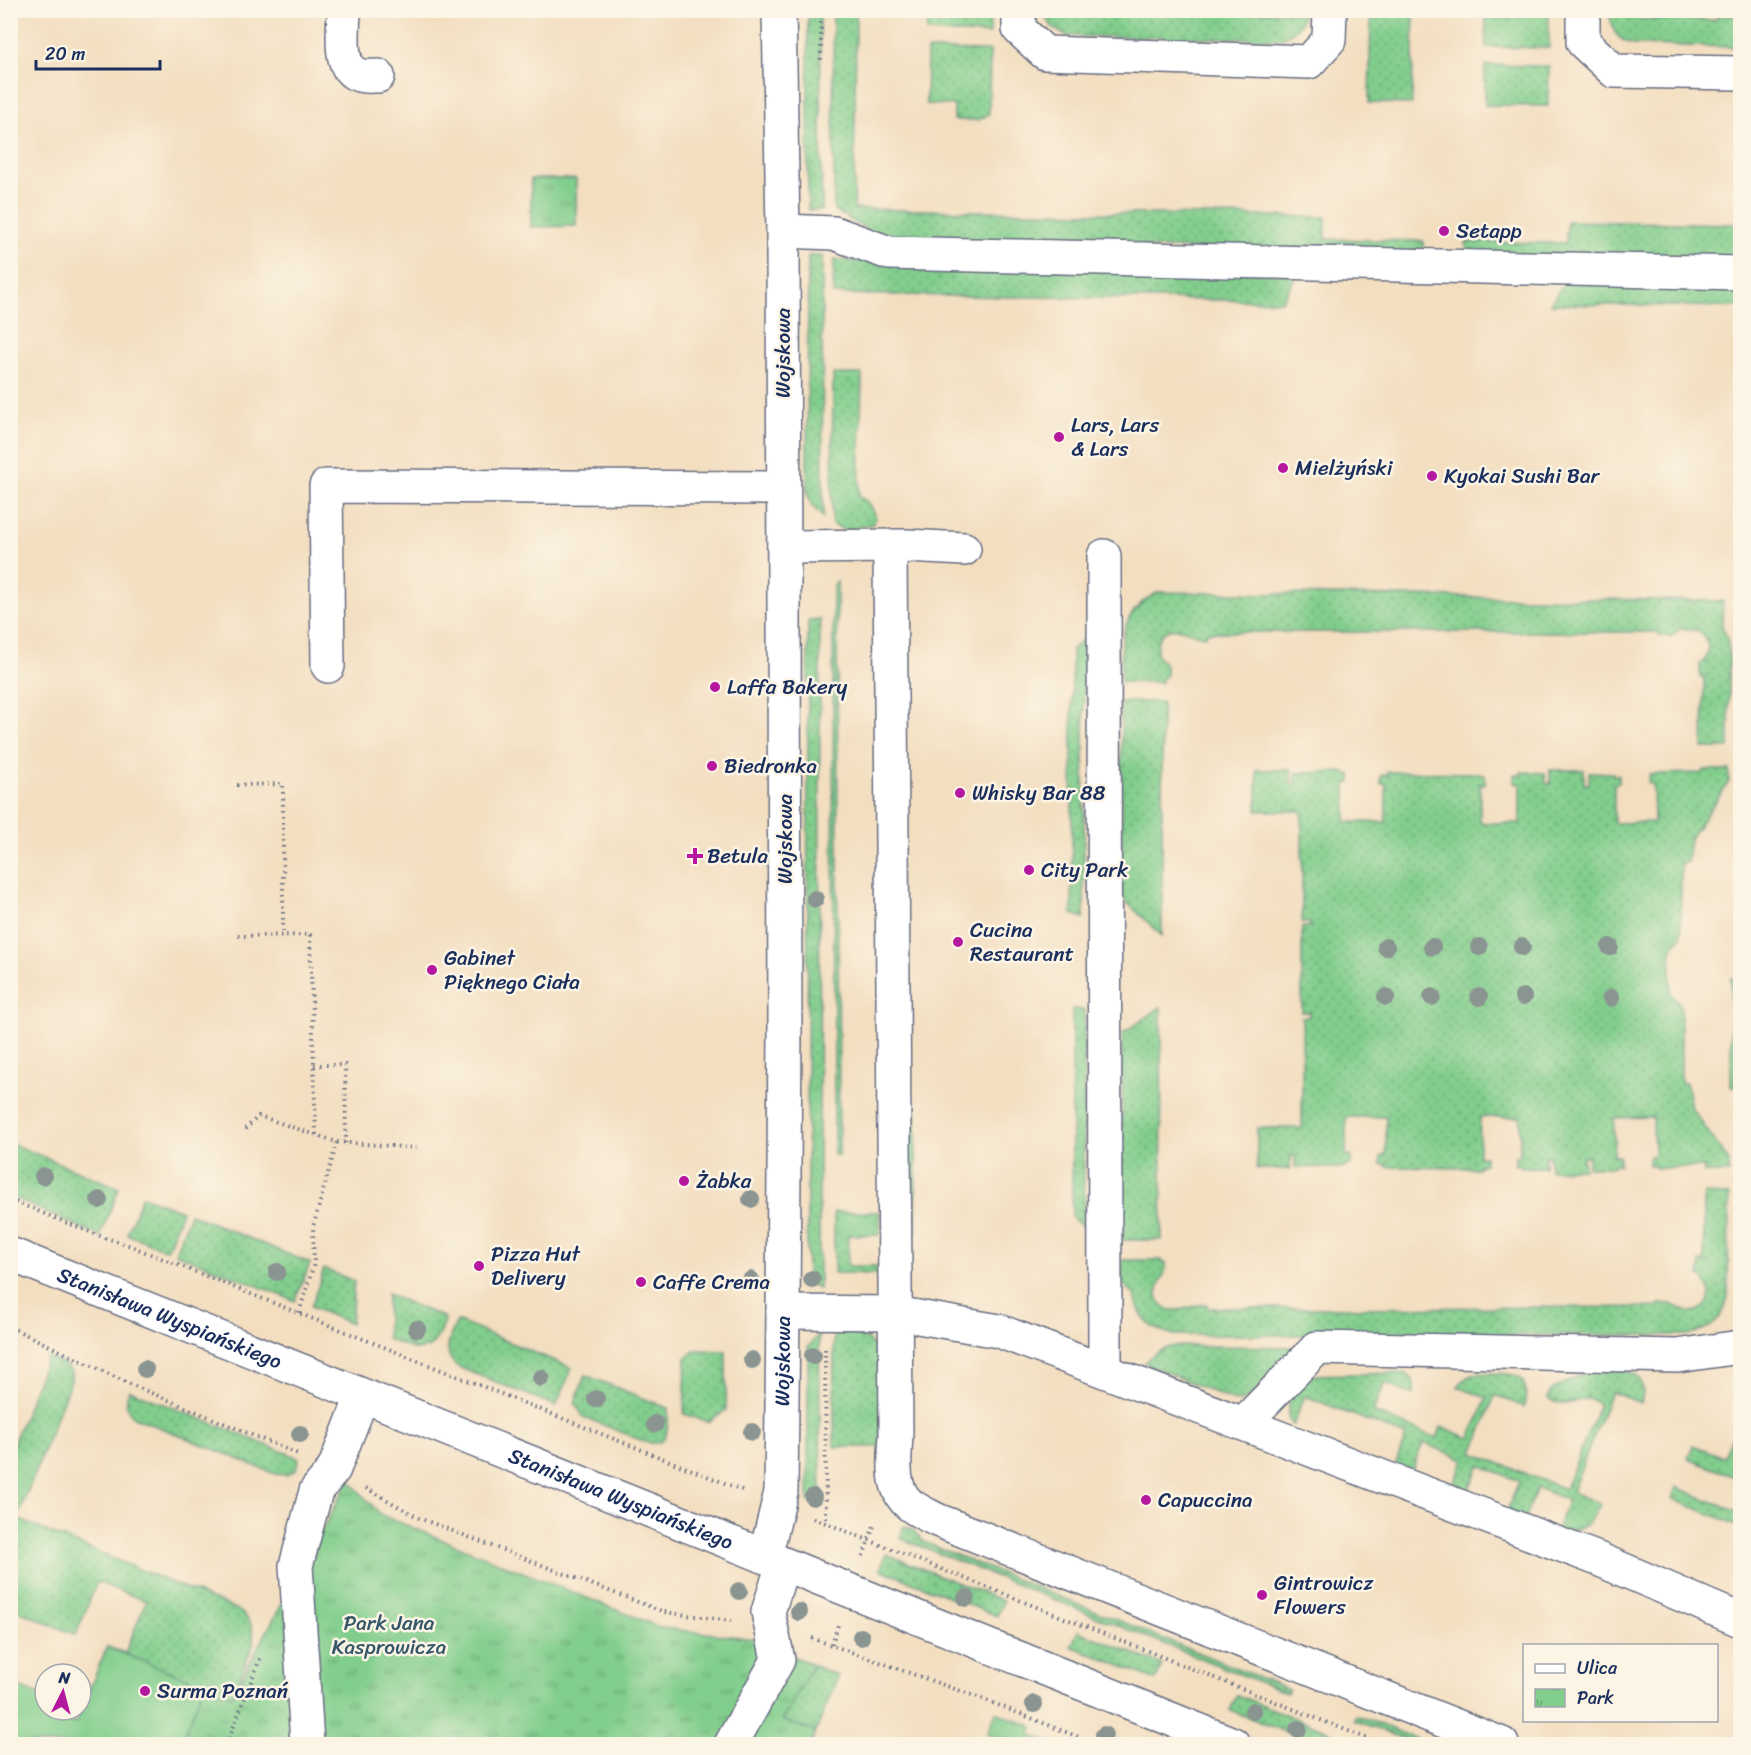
<svg xmlns="http://www.w3.org/2000/svg" width="1751" height="1755" font-family="Sriracha,sans-serif">
  <style>
    .grass { fill: url(#grass-dots); stroke: #4e7e76; stroke-width: 1.5 }
    .park { fill: url(#park-tufts); stroke: #4e7e76; stroke-width: 1.5 }
    .pitch { fill: #82ce8d; stroke: #4e7e76; stroke-width: 1.5 }
    .lines { fill: none; stroke-linecap: round; stroke-linejoin: round }
    .minor-casing { stroke: #676c80; stroke-width: 36 }
    .path { stroke: #676c80; stroke-width: 4; stroke-dasharray: 1.5 4.5; stroke-linecap: butt }
    .minor { stroke: #fff; stroke-width: 33 }
    .tree { fill: #8a9491 }
    .poi-dot { fill: #b5179e; stroke: #fcf5e5; stroke-width: 2 }
    .labels { text-anchor: middle; dominant-baseline: central; stroke-width: 5; stroke-linejoin: round; paint-order: stroke }
    .poi-label { font-size: 21px; fill: #1b2f5e; stroke: #fcf5e5; text-anchor: start }
    .street-label { font-size: 21px; fill: #1b2f5e; stroke: #fcf5e5 }
    .park-label { font-size: 21px; fill: #35576a; stroke: #fcf5e5 }
  </style>
  <defs>
    <pattern id="grass-dots" width="8" height="8" patternUnits="userSpaceOnUse" patternTransform="scale(1.5)"><rect width="8" height="8" fill="#82ce8d"/><path d="M2 2h.1M6 6h.1" fill="none" stroke="#6aa876" stroke-width="1.8" stroke-linecap="round"/></pattern>
    <pattern id="park-tufts" width="24" height="20" patternUnits="userSpaceOnUse" patternTransform="scale(1.5)"><rect width="24" height="20" fill="#82ce8d"/><path d="M3 7l-1-3M5 7V3M7 7l1-3M15 17l-1-3M17 17v-4M19 17l1-3" fill="none" stroke="#6aa876"/></pattern>
  </defs>
  <rect width="100%" height="100%" fill="#fcf5e5"/>
  <filter id="ink" filterUnits="userSpaceOnUse"><feTurbulence type="fractalNoise" baseFrequency=".0167" numOctaves="2"/><feDisplacementMap in="SourceGraphic" scale="12" xChannelSelector="R" yChannelSelector="G"/><feConvolveMatrix kernelMatrix="1 2 1 2 8 2 1 2 1" color-interpolation-filters="sRGB"/></filter>
  <filter id="wash" filterUnits="userSpaceOnUse"><feTurbulence type="fractalNoise" baseFrequency=".008" numOctaves="4" result="noise"/><feDisplacementMap in="SourceGraphic" scale="24" xChannelSelector="R" yChannelSelector="G"/><feGaussianBlur stdDeviation="1.35" result="paint"/><feColorMatrix in="noise" values="0 0 0 0 0 0 0 0 0 0 0 0 0 0 0 0 0 1.4 0 .05"/><feComposite in="paint" operator="in"/></filter>
  <g filter="url(#wash)">
    <rect width="100%" height="100%" fill="#f3dec0"/>
    <!-- grass -->
    <g class="grass">
      <path d="M 1044,10 L 1283,12 L 1303,11 C 1302,27 1293,34 1278,39 L 1068,36 C 1054,31 1048,25 1044,10 Z"/>
      <path d="M 808,11 L 820,11 L 822,210 L 808,210 Z"/>
      <path d="M 833,11 L 856,11 L 854,209 L 1326,217 L 1326,239 L 1423,241 L 1423,255 L 884,240 L 834,210 Z"/>
      <path d="M 927,11 L 990,11 L 990,34 L 927,32 Z"/>
      <path d="M 1371,11 L 1414,11 L 1412,104 L 1369,103 Z"/>
      <path d="M 1486,11 L 1549,11 L 1549,48 L 1486,47 Z"/>
      <path d="M 1610,11 L 1637,11 L 1638,19 L 1716,20 L 1717,16 L 1740,16 L 1740,47 L 1634,45 C 1616,40 1610,29 1610,11 Z"/>
      <path d="M 927,50 L 990,51 L 989,114 L 979,120 L 954,120 L 954,105 L 926,104 Z"/>
      <path d="M 1485,65 L 1549,66 L 1548,106 L 1485,105 Z"/>
      <path d="M 1567,221 L 1740,224 L 1740,262 L 1466,255 L 1466,242 L 1566,243 Z"/>
      <path d="M 808,256 L 822,256 L 823,517 L 812,506 L 807,493 Z"/>
      <path d="M 834,260 L 1297,274 L 1282,301 L 833,294 Z"/>
      <path d="M 1568,277 L 1740,281 L 1740,307 L 1550,304 Z"/>
      <path d="M 833,374 L 862,374 L 859,497 L 868,502 L 876,518 L 873,524 L 845,531 L 832,524 Z"/>
      <path d="M 837,581 L 839,1155 L 834,1155 L 833,587 Z"/>
      <path d="M 1158,592 L 1723,601 L 1722,627 L 1727,637 L 1729,649 L 1729,748 L 1703,748 L 1704,677 L 1700,677 L 1700,664 C 1711,657 1710,645 1703,635 L 1699,631 L 1681,628 L 1672,636 L 1659,636 L 1659,632 L 1206,632 L 1206,636 C 1193,636 1190,630 1179,629 C 1161,627 1154,642 1158,657 L 1166,665 L 1166,677 L 1162,677 L 1162,682 L 1121,682 C 1121,642 1118,613 1158,592 Z"/>
      <path d="M 820,619 L 819,1289 L 807,1282 L 808,620 Z"/>
      <path d="M 1084,639 L 1084,918 L 1072,914 L 1072,649 Z"/>
      <path d="M 1121,702 L 1162,702 L 1162,936 L 1122,898 Z"/>
      <path d="M 1257,770 L 1291,770 L 1291,784 L 1296,784 L 1295,773 L 1346,772 L 1346,774 L 1351,774 L 1351,783 L 1346,783 L 1346,822 L 1386,822 L 1386,784 L 1381,784 L 1381,775 L 1387,775 L 1387,772 L 1479,773 L 1479,775 L 1485,775 L 1485,784 L 1480,784 L 1480,823 L 1520,823 L 1520,784 L 1514,783 L 1514,775 L 1521,775 L 1521,772 L 1545,773 L 1546,784 L 1550,784 L 1550,770 L 1584,770 L 1584,784 L 1589,784 L 1589,772 L 1613,773 L 1613,775 L 1619,775 L 1619,783 L 1614,784 L 1614,823 L 1654,822 L 1653,784 L 1648,783 L 1649,774 L 1703,773 L 1704,770 L 1729,770 L 1729,782 L 1690,838 L 1687,862 L 1681,863 L 1681,937 L 1671,948 L 1671,993 L 1681,1006 L 1681,1083 L 1686,1083 L 1691,1107 L 1729,1162 L 1729,1173 L 1704,1173 L 1704,1167 L 1655,1168 L 1654,1165 L 1649,1165 L 1649,1156 L 1654,1156 L 1653,1117 L 1614,1118 L 1614,1156 L 1619,1156 L 1619,1165 L 1613,1165 L 1613,1167 L 1588,1167 L 1588,1156 L 1583,1156 L 1584,1169 L 1550,1170 L 1549,1156 L 1545,1156 L 1545,1167 L 1521,1167 L 1520,1165 L 1515,1165 L 1515,1156 L 1520,1156 L 1520,1117 L 1480,1117 L 1479,1156 L 1485,1156 L 1485,1164 L 1479,1165 L 1479,1168 L 1387,1167 L 1387,1165 L 1381,1164 L 1381,1156 L 1386,1156 L 1386,1117 L 1346,1117 L 1346,1156 L 1351,1156 L 1351,1165 L 1345,1165 L 1345,1168 L 1295,1167 L 1295,1156 L 1291,1156 L 1290,1169 L 1257,1169 L 1257,1128 L 1302,1128 L 1302,1017 L 1309,1017 L 1310,1012 L 1302,1012 L 1302,927 L 1309,927 L 1310,923 L 1302,922 L 1302,811 L 1257,811 Z"/>
      <path d="M 1731,978 L 1739,978 L 1738,1087 L 1731,1087 Z"/>
      <path d="M 1161,1007 L 1162,1240 L 1122,1240 L 1122,1034 Z"/>
      <path d="M 1072,1009 L 1084,1010 L 1084,1227 L 1072,1218 Z"/>
      <rect x="906" y="1112" width="10" height="119"/>
      <path d="M 10,1143 L 119,1188 L 100,1236 L 11,1197 Z"/>
      <path d="M 1704,1194 L 1729,1195 L 1728,1297 C 1722,1322 1713,1328 1688,1335 L 1174,1335 C 1149,1328 1140,1321 1135,1295 L 1122,1284 L 1122,1260 L 1162,1260 L 1162,1263 L 1166,1263 C 1166,1278 1160,1278 1158,1290 C 1156,1295 1158,1300 1161,1304 C 1173,1318 1191,1304 1207,1304 L 1207,1308 L 1659,1307 L 1659,1304 C 1663,1304 1669,1303 1673,1305 C 1682,1310 1691,1315 1701,1309 C 1715,1301 1710,1283 1700,1276 L 1700,1262 L 1704,1263 Z"/>
      <path d="M 142,1196 L 182,1211 L 167,1250 L 127,1234 Z"/>
      <path d="M 834,1212 L 880,1212 L 880,1235 L 848,1235 L 848,1266 L 880,1266 L 879,1274 L 834,1273 Z"/>
      <path d="M 190,1214 L 310,1263 L 295,1301 L 175,1253 Z"/>
      <path d="M 324,1269 L 354,1281 L 351,1324 L 311,1307 Z"/>
      <path d="M 387,1294 L 445,1318 L 439,1335 L 430,1347 L 416,1350 L 387,1339 Z"/>
      <path d="M 457,1321 L 572,1368 L 556,1406 L 458,1367 C 441,1355 449,1337 457,1321 Z"/>
      <path d="M 834,1331 C 858,1333 872,1334 880,1360 L 881,1447 L 834,1447 Z"/>
      <path d="M 819,1334 L 821,1506 L 808,1501 L 808,1347 Z"/>
      <path d="M 1174,1346 L 1308,1347 L 1248,1398 L 1240,1401 L 1232,1400 L 1144,1363 C 1153,1353 1161,1349 1174,1346 Z"/>
      <path d="M 695,1350 L 726,1351 L 726,1410 L 708,1422 L 684,1414 L 686,1358 Z"/>
      <path d="M 47,1357 L 64,1364 L 71,1371 L 71,1380 L 17,1519 L 238,1610 C 251,1620 255,1628 253,1645 L 213,1744 L 73,1744 L 61,1722 L 76,1722 L 107,1647 L 125,1653 L 146,1601 L 97,1582 L 76,1635 L 11,1608 L 10,1452 Z"/>
      <path d="M 1596,1367 C 1620,1368 1651,1369 1641,1403 L 1611,1392 L 1572,1492 L 1601,1504 C 1589,1525 1582,1532 1556,1531 L 1568,1500 L 1537,1488 L 1525,1518 L 1507,1511 L 1519,1481 L 1479,1465 L 1467,1495 L 1452,1489 L 1464,1459 L 1423,1443 L 1411,1473 L 1395,1466 L 1406,1436 L 1305,1396 L 1293,1426 L 1288,1417 L 1288,1397 L 1309,1375 L 1404,1373 C 1414,1378 1416,1384 1413,1395 L 1385,1383 L 1373,1412 L 1437,1438 L 1441,1427 L 1470,1438 L 1487,1398 L 1458,1387 C 1467,1372 1479,1373 1495,1373 C 1520,1373 1530,1380 1524,1407 L 1495,1395 L 1473,1453 L 1565,1489 L 1600,1404 L 1588,1398 C 1575,1402 1559,1409 1548,1398 L 1551,1390 Z"/>
      <path d="M 585,1375 L 668,1408 C 667,1425 672,1446 648,1443 L 583,1417 L 575,1403 Z"/>
      <path d="M 129,1390 L 299,1458 L 296,1470 L 286,1475 L 275,1474 L 134,1417 C 125,1408 125,1401 129,1390 Z"/>
      <path d="M 1740,1417 L 1740,1479 L 1688,1459 L 1693,1445 L 1724,1457 Z"/>
      <path d="M 1676,1487 L 1740,1513 L 1740,1526 L 1672,1499 Z"/>
      <path d="M 904,1526 L 913,1530 L 924,1542 L 1289,1689 L 1287,1693 L 900,1538 Z"/>
      <path d="M 886,1554 L 1003,1601 L 997,1616 L 880,1569 Z"/>
      <path d="M 1078,1631 L 1162,1665 L 1156,1680 L 1071,1646 Z"/>
      <path d="M 813,1665 L 838,1676 L 811,1744 L 767,1744 Z"/>
      <path d="M 1237,1695 L 1333,1733 L 1329,1744 L 1316,1744 L 1230,1710 Z"/>
      <path d="M 996,1712 L 1033,1727 L 1031,1734 L 1056,1744 L 1015,1744 L 987,1733 Z"/>
      <path d="M 1356,1715 L 1429,1744 L 1416,1744 L 1354,1720 Z"/>
    </g>
    <!-- park -->
    <g class="park">
      <path d="M 531,179 L 576,179 L 576,226 L 531,227 Z"/>
      <path d="M 349,1480 L 381,1515 L 662,1628 L 756,1639 L 813,1665 L 782,1720 L 816,1732 L 811,1744 L 181,1744 L 204,1685 L 232,1696 Z"/>
    </g>
    <!-- pitch -->
    <path class="pitch" d="M 107,1647 L 204,1685 L 181,1744 L 11,1744 L 11,1684 L 45,1697 L 45,1710 L 58,1710 L 61,1722 L 76,1723 Z"/>
  </g>
  <g filter="url(#ink)">
    <g class="lines">
      <defs>
        <g id="minor">
          <path d="M 344,10 C 344,29 337,69 359,75 C 364,77 372,76 378,76"/>
          <path d="M 1019,10 L 1019,29 L 1045,53 L 1309,62 L 1329,40 L 1330,10"/>
          <path d="M 1583,10 L 1583,42 L 1614,71 L 1740,73"/>
          <path d="M 783,231 L 834,233 L 889,253 L 1740,273"/>
          <path d="M 784,547 L 907,546 L 964,549"/>
          <path d="M 890,548 L 896,1430 C 896,1453 889,1486 908,1503 C 915,1510 928,1515 937,1520 L 1502,1744"/>
          <path d="M 1104,556 L 1105,1370"/>
          <path d="M 328,666 L 326,486 L 783,488"/>
          <path id="s1" d="M 10,1254 L 1233,1744"/>
          <path d="M 783,1312 L 895,1313 L 999,1331 L 1598,1559 L 1740,1620"/>
          <path d="M 1244,1423 L 1317,1348 L 1677,1356 L 1740,1347"/>
          <path id="s2" d="M 765,1557 L 781,1492 L 783,1312 L 785,1030 L 784,605 L 783,231 L 779,10"/>
          <path d="M 307,1744 L 296,1566 L 316,1491 L 334,1469 L 362,1397"/>
          <path d="M 731,1744 L 778,1660 L 768,1612 L 783,1564"/>
        </g>
      </defs>
      <!-- minor casing -->
      <use href="#minor" class="minor-casing"/>
      <!-- path -->
      <g class="path">
        <path d="M 821,10 L 821,61"/>
        <path d="M 237,785 L 283,784 L 283,935"/>
        <path d="M 238,936 L 310,935 L 316,1135"/>
        <path d="M 314,1065 L 345,1065 L 346,1143"/>
        <path d="M 245,1129 L 259,1116 L 337,1142 L 313,1227 L 314,1264 L 299,1313"/>
        <path d="M 337,1142 L 418,1148"/>
        <path d="M 10,1200 L 105,1238 L 123,1243 L 742,1490"/>
        <path d="M 10,1327 L 132,1385 L 298,1454"/>
        <path d="M 825,1349 L 826,1523"/>
        <path d="M 366,1488 L 419,1518 L 664,1612 L 731,1621"/>
        <path d="M 813,1518 L 1381,1744"/>
        <path d="M 863,1556 L 875,1523"/>
        <path d="M 812,1638 L 983,1699 L 1096,1744"/>
        <path d="M 832,1644 L 838,1625"/>
        <path d="M 227,1744 L 261,1656"/>
      </g>
      <!-- minor -->
      <use href="#minor" class="minor"/>
    </g>
    <!-- trees -->
    <g class="tree">
      <circle cx="815" cy="899" r="9"/>
      <circle cx="1386" cy="947" r="9"/>
      <circle cx="1432" cy="947" r="9"/>
      <circle cx="1479" cy="947" r="9"/>
      <circle cx="1522" cy="947" r="9"/>
      <circle cx="1610" cy="947" r="9"/>
      <circle cx="1386" cy="997" r="9"/>
      <circle cx="1432" cy="997" r="9"/>
      <circle cx="1479" cy="997" r="9"/>
      <circle cx="1523" cy="997" r="9"/>
      <circle cx="1611" cy="998" r="9"/>
      <circle cx="43" cy="1176" r="9"/>
      <circle cx="751" cy="1199" r="9"/>
      <circle cx="99" cy="1200" r="9"/>
      <circle cx="277" cy="1272" r="9"/>
      <circle cx="812" cy="1279" r="9"/>
      <circle cx="751" cy="1280" r="9"/>
      <circle cx="417" cy="1329" r="9"/>
      <circle cx="813" cy="1356" r="9"/>
      <circle cx="752" cy="1360" r="9"/>
      <circle cx="145" cy="1369" r="9"/>
      <circle cx="541" cy="1378" r="9"/>
      <circle cx="596" cy="1399" r="9"/>
      <circle cx="655" cy="1424" r="9"/>
      <circle cx="752" cy="1432" r="9"/>
      <circle cx="300" cy="1434" r="9"/>
      <circle cx="813" cy="1497" r="9"/>
      <circle cx="739" cy="1591" r="9"/>
      <circle cx="966" cy="1598" r="9"/>
      <circle cx="799" cy="1612" r="9"/>
      <circle cx="861" cy="1637" r="9"/>
      <circle cx="1034" cy="1704" r="9"/>
      <circle cx="1253" cy="1711" r="9"/>
      <circle cx="1298" cy="1729" r="9"/>
      <circle cx="1104" cy="1735" r="9"/>
    </g>
  </g>
  <!-- markers -->
  <g class="poi-dot">
    <circle cx="1444" cy="231" r="6"/>
    <circle cx="1059" cy="437" r="6"/>
    <circle cx="1283" cy="468" r="6"/>
    <circle cx="1432" cy="476" r="6"/>
    <circle cx="715" cy="687" r="6"/>
    <circle cx="712" cy="766" r="6"/>
    <circle cx="960" cy="793" r="6"/>
    <path d="M692 847h6v6h6v6h-6v6h-6v-6h-6v-6h6z"/>
    <circle cx="1029" cy="870" r="6"/>
    <circle cx="958" cy="942" r="6"/>
    <circle cx="432" cy="970" r="6"/>
    <circle cx="684" cy="1181" r="6"/>
    <circle cx="479" cy="1266" r="6"/>
    <circle cx="641" cy="1282" r="6"/>
    <circle cx="1146" cy="1500" r="6"/>
    <circle cx="1262" cy="1595" r="6"/>
    <circle cx="145" cy="1691" r="6"/>
  </g>
  <g class="labels">
    <!-- poi labels -->
    <g class="poi-label">
      <text x="1456" y="231">Setapp</text>
      <text x="1071" y="425">Lars, Lars<tspan x="1071" dy="24">&amp; Lars</tspan></text>
      <text x="1295" y="468">Mielżyński</text>
      <text x="1444" y="476">Kyokai Sushi Bar</text>
      <text x="727" y="687">Laffa Bakery</text>
      <text x="724" y="766">Biedronka</text>
      <text x="972" y="793">Whisky Bar 88</text>
      <text x="707" y="856">Betula</text>
      <text x="1041" y="870">City Park</text>
      <text x="970" y="930">Cucina<tspan x="970" dy="24">Restaurant</tspan></text>
      <text x="444" y="958">Gabinet<tspan x="444" dy="24">Pięknego Ciała</tspan></text>
      <text x="696" y="1181">Żabka</text>
      <text x="491" y="1254">Pizza Hut<tspan x="491" dy="24">Delivery</tspan></text>
      <text x="653" y="1282">Caffe Crema</text>
      <text x="1158" y="1500">Capuccina</text>
      <text x="1274" y="1583">Gintrowicz<tspan x="1274" dy="24">Flowers</tspan></text>
      <text x="157" y="1691">Surma Poznań</text>
    </g>
    <!-- street labels -->
    <g class="street-label">
      <text transform="translate(783 353) rotate(-90)">Wojskowa</text>
      <text transform="translate(785 839) rotate(-90)">Wojskowa</text>
      <text stroke="none"><textPath href="#s1" startOffset="172">Stanisława Wyspiańskiego</textPath></text>
      <text stroke="none"><textPath href="#s2" startOffset="198">Wojskowa</textPath></text>
      <text stroke="none"><textPath href="#s1" startOffset="658">Stanisława Wyspiańskiego</textPath></text>
    </g>
    <!-- park labels -->
    <g class="park-label">
      <text x="389" y="1623">Park Jana<tspan x="389" dy="24">Kasprowicza</tspan></text>
    </g>
  </g>
  <!-- margin -->
  <rect width="1751" height="1755" fill="none" stroke="#fcf5e5" stroke-width="36"/>
  <!-- legend -->
  <rect x="1523" y="1644" width="195" height="78" fill="#fcf5e5" stroke="#a2a6af" stroke-width="1.5"/>
  <rect x="1535" y="1664" width="30" height="9" fill="#ffffff" stroke="#a2a6af" stroke-width="1.5"/>
  <text x="1577" y="1674" font-size="18" fill="#1b2f5e">Ulica</text>
  <rect x="1535" y="1689" width="30" height="18" fill="url(#park-tufts)" stroke="#a2a6af" stroke-width="1.5"/>
  <text x="1577" y="1704" font-size="18" fill="#1b2f5e">Park</text>
  <!-- north arrow -->
  <g transform="translate(63 1692) rotate(6)"><circle r="28" fill="#fcf5e5" stroke="#a2a6af" stroke-width="1.5"/>
  <path d="M0-4.5L10 22L0 15L-10 22Z" fill="#b5179e"/>
  <text y="-9" font-size="16" font-weight="bold" text-anchor="middle" fill="#1b2f5e">N</text>
  </g>
  <!-- scale -->
  <path d="M36 60v9h124v-9" fill="none" stroke="#1b2f5e" stroke-width="3"/>
  <text x="45" y="60" font-size="18" fill="#1b2f5e" stroke="#fcf5e5" stroke-width="4.5" paint-order="stroke">20 m</text>
</svg>
